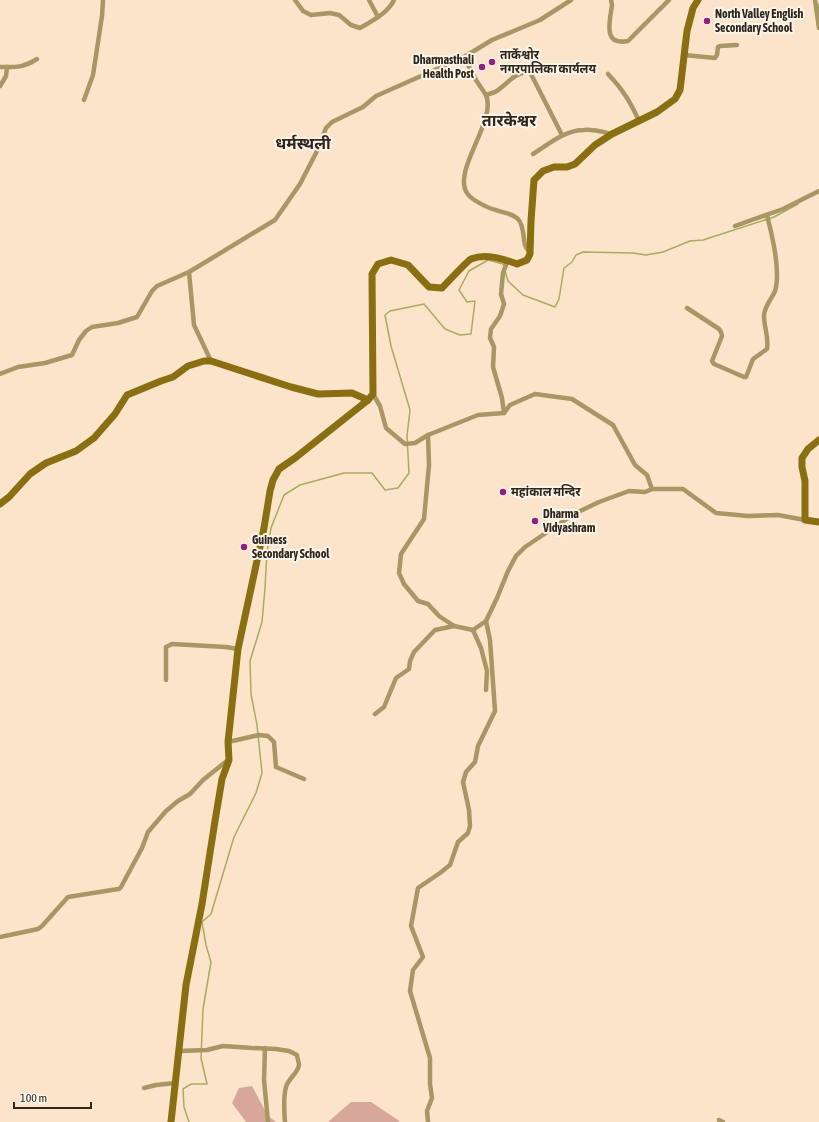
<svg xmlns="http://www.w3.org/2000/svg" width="819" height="1122" font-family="'Asap Condensed','Noto Sans Devanagari',sans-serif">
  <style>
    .green { fill: #d7a79c }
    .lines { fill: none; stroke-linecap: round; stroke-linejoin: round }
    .stream { stroke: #aaab61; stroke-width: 1.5 }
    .street { stroke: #a89665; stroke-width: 4.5 }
    .secondary { stroke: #896e12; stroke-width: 7 }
    .poi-dot { fill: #931f7e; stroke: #fdf4e9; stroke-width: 1.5 }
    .labels { text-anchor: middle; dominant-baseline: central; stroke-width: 4; stroke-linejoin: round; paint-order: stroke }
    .poi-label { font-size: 12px; font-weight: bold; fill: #2f271d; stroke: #fdf4e9; text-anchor: start }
    .district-label { font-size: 16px; font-weight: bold; fill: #2f271d; stroke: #fdf4e9 }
  </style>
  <rect width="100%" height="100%" fill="#fbe4c9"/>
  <!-- green -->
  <g class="green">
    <path d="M 252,1086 L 268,1116 L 276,1122 L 246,1122 L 232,1103 L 239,1088 Z"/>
    <path d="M 351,1102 L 371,1102 L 398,1120 L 400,1122 L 328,1122 Z"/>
  </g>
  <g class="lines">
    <!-- stream -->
    <g class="stream">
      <path d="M 818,4 L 819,11"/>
      <path d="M 505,271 L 508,281 L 523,295 L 555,307 L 559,299 L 564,268 L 572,262 L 576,255 L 583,252 L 633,253 L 646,255 L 663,252 L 690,241 L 703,240 L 774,217 L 798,204"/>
      <path d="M 189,1122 L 184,1107 L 183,1089 L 191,1084 L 207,1084 L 201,1058 L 203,1009 L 211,962 L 206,945 L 202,922 L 211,914 L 234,837 L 256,793 L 262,773 L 257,725 L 251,694 L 250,661 L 262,622 L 265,588 L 267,552 L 271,528 L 284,495 L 300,485 L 344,473 L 372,473 L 385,490 L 398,488 L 409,473 L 407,436 L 410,410 L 391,346 L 385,315 L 390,311 L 424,304 L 445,329 L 460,335 L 471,334 L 475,301 L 467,302 L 459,290 L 469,271 L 488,260 L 503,264 L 504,266"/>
    </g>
    <!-- street -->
    <g class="street">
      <path d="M 295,0 L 303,11 L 311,15 L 330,13 L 339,15 L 351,25 L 360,28 C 372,21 388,13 394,0"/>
      <path d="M 369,0 L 378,17"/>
      <path d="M 611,0 L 612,5 C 610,21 602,46 628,41 L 669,0"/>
      <path d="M 815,0 L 819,28"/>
      <path d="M 684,55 L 715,58 L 717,55 L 718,47 L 720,46 L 737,45"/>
      <path d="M 464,57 L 476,80 L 486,95 C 489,94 492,93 495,92 C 507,85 514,72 529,72 L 531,74 L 562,135"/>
      <path d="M 0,67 C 16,67 23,68 37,59"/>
      <path d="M 608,74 C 623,90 630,101 639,121"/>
      <path d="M 0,86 L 6,76 L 7,67"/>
      <path d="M 486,95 C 497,121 452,170 467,193 C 471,200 488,208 496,210 C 503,213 512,213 518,219 C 524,225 523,237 525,245 C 526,248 528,250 530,253"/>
      <path d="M 84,100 L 93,75 L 102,16 L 103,0"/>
      <path d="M 533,154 C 549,144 565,130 584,130 C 593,129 603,132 612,134"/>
      <path d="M 735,226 L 783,209 L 819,191"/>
      <path d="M 687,308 L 719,329 L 721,332 L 722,336 L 712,361 L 714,364 L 744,377 L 746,377 L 753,359 L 767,349 C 769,337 764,327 764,316 C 764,306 772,299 775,291 C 781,271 772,235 767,215"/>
      <path d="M 211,361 L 194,325 L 189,272 L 275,220 L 300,184 L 316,153 L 326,128 L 332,122 L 363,107 L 376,96 L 464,57 L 492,40 L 540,20 L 571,0"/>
      <path d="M 0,374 L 18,367 L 45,363 L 72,355 L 79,340 L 86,331 L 92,327 L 118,323 L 137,317 L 152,291 L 157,286 L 189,272"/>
      <path d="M 373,394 L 380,406 L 386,428 L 405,444 L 415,443 L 428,435 L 478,415 L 504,413 L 510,405 L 535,394 L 572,399 L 613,425 L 635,465 L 647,475 L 652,489"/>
      <path d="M 504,413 L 502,398 L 493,367 L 494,347 L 490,338 L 491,329 L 500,316 L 504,304 L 501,294 L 503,273 L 506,265 L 506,260"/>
      <path d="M 428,435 L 429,465 L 424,519 L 401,554 L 399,573 L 404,584 L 418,601 L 428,604 L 439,616 L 454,626"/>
      <path d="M 473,630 L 481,648 L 487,671 L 486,690"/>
      <path d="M 166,680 L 166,647 L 172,644 L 226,647 L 238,649"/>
      <path d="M 375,714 L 384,707 L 396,678 L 409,669 L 410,661 L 414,652 L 435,630 L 454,626 L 473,630 L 486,621 L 497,598 L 508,571 L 516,556 L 525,547 L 574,514 L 599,502 L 629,491 L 645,492 L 652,489 L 683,489 L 716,513 L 748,516 L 778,515 L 805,520"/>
      <path d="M 228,742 L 259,735 L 268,736 L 274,742 L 276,767 L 304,779"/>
      <path d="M 0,937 L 38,929 L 42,926 L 68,897 L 112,890 L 119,889 L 121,887 L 142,848 L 148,832 L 166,811 L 178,801 L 190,794 L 203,780 L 228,760"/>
      <path d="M 265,1048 L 264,1080 L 268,1122"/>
      <path d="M 179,1051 L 207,1050 L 223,1046 L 252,1048 L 276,1049 L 289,1051 L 297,1055 C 297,1058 299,1062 299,1065 C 298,1073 288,1079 286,1087 C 283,1098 284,1110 285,1122"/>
      <path d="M 144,1088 L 156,1085 L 175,1083"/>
      <path d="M 428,1122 L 427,1111 L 432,1098 L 430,1084 L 430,1058 L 410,991 L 413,970 L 423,957 L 411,926 L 418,888 L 440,873 L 450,865 L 458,842 L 468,833 L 470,826 L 469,810 L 463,782 L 466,772 L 475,762 L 478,746 L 495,711 L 490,640 L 486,621"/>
      <path d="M 720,1122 L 719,1120 L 723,1122"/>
    </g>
    <!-- secondary -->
    <g class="secondary">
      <path d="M 819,440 L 808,449 L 802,458 L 802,467 L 805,481 L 805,520 L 819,522"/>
      <path d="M 0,504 L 9,497 L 30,474 L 46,463 L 76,451 L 94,438 L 115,414 L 127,395 L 161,381 L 173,377 L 188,366 L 204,361 L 211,361 L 291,387 L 318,394 L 352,393 L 368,400"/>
      <path d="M 171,1122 L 186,985 L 202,904 L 215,821 L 222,779 L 229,760 L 228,742 L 238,649 L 264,528 L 270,491 L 273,480 L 279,469 L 295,458 L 368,400 L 373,394 L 372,274 L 378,264 L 391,260 L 408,265 L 429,287 L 442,288 C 448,282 466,262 471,259 C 486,253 503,259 517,264 L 527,260 L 530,254 L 531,221 L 534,180 L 543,171 L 554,167 L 567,167 L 575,164 L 595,145 L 612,134 L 657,112 L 675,99 L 680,90 L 687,31 L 693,8 L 698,0"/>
    </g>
  </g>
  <!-- markers -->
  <g class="poi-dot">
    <circle cx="707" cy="21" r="4"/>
    <circle cx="492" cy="62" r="4"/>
    <circle cx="482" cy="67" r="4"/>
    <circle cx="503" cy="492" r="4"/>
    <circle cx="535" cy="521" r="4"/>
    <circle cx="244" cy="547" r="4"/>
  </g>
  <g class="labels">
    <!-- poi labels -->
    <g class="poi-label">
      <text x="715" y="14">North Valley English<tspan x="715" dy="14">Secondary School</tspan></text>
      <text x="500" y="55">तार्केश्वोर<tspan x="500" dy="14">नगरपालिका कार्यलय</tspan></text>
      <text x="474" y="60" text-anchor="end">Dharmasthali<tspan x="474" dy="14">Health Post</tspan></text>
      <text x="511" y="492">महांकाल मन्दिर</text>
      <text x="543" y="514">Dharma<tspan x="543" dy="14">Vidyashram</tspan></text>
      <text x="252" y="540">Guiness<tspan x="252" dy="14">Secondary School</tspan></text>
    </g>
    <!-- district labels -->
    <g class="district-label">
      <text x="509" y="120">तारकेश्वर</text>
      <text x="303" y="143">धर्मस्थली</text>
    </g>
  </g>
  <!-- scale -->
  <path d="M14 1102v6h77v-6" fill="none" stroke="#2f271d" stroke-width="2"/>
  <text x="20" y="1102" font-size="12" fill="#2f271d" stroke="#fdf4e9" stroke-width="3" paint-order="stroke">100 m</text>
</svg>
